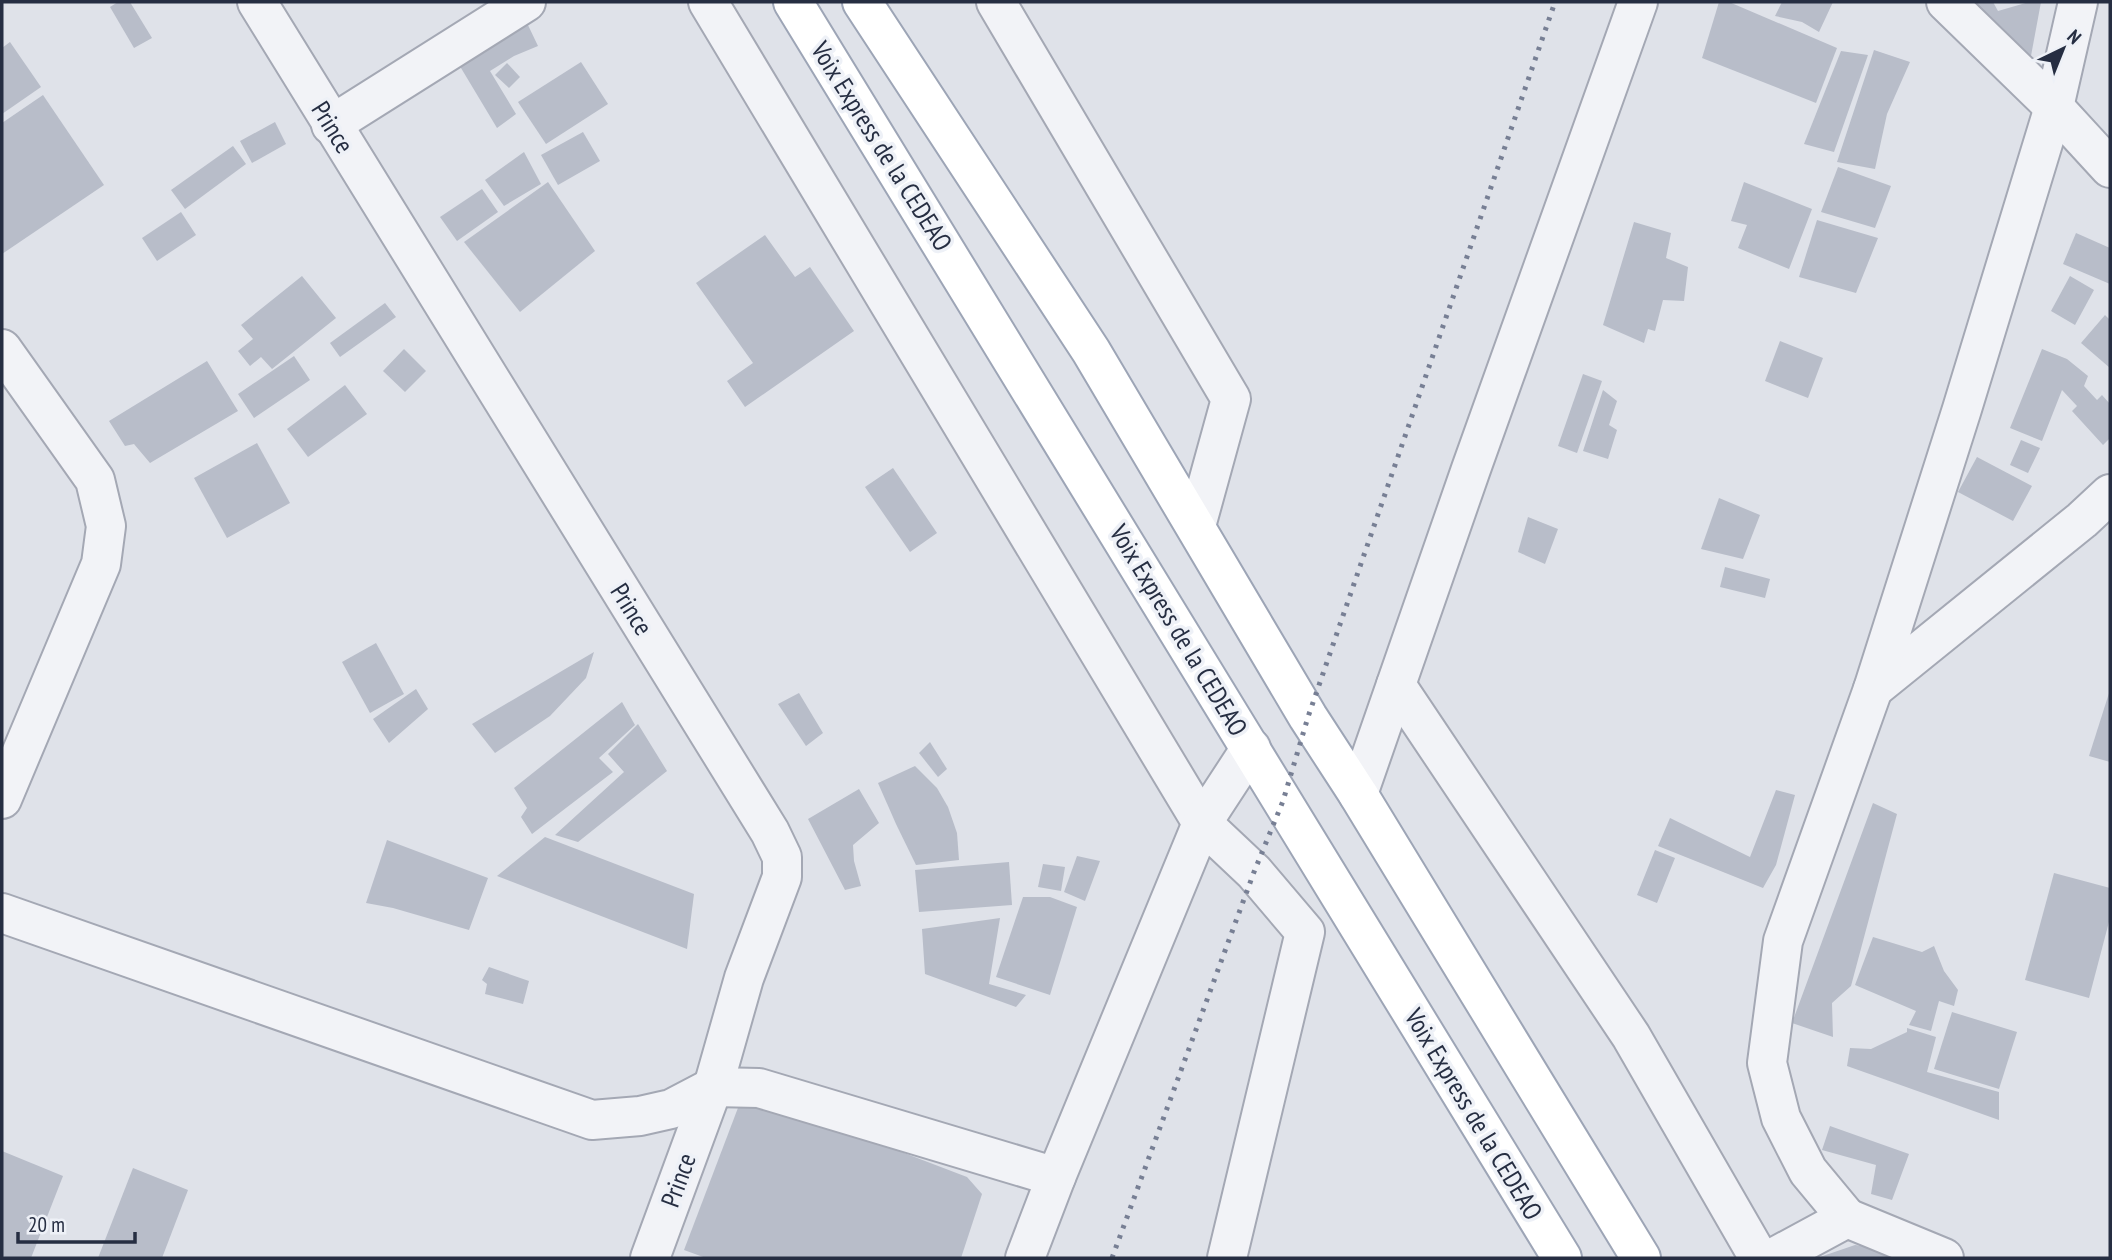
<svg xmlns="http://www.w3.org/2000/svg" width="2112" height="1260" font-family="'PT Sans Narrow',sans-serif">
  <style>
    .building { fill: #b8bdc9 }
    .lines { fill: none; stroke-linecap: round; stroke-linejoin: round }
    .street-casing { stroke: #a4a8b4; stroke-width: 42 }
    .primary-casing { stroke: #9da5b6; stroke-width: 42 }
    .street { stroke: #f2f3f7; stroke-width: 38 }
    .primary { stroke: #fff; stroke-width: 38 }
    .rail { stroke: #777f94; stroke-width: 5; stroke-dasharray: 3.5 7; stroke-linecap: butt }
    .labels { text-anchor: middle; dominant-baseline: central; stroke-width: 7; stroke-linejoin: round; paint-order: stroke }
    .street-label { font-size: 26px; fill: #262e42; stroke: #eef1f7 }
  </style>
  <rect width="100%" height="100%" fill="#dfe2e9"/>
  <!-- building -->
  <g class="building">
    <path d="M 118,2 L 130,2 L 152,38 L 134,48 L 110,7 Z"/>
    <path d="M 1719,2 L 1729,2 L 1837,48 L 1816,103 L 1702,58 Z"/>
    <path d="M 1782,2 L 1833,2 L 1819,32 L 1802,22 L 1775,16 Z"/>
    <path d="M 1959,2 L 1993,2 L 1998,11 L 2029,2 L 2041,2 L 2028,72 Z"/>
    <path d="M 527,23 L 538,46 L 514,56 L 490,71 L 516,114 L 497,128 L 458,63 Z"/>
    <path d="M 10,42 L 41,87 L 2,114 L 2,48 Z"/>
    <path d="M 1874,50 L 1910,62 L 1887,114 L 1875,169 L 1837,162 Z"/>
    <path d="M 1841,51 L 1868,55 L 1834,152 L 1804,144 Z"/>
    <path d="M 581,62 L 608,104 L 546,144 L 518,102 Z"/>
    <path d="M 507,63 L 520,77 L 509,88 L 495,75 Z"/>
    <path d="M 43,95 L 104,185 L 2,254 L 2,123 Z"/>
    <path d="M 275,122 L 286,144 L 252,163 L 240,141 Z"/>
    <path d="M 583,132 L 600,161 L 558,185 L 541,155 Z"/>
    <path d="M 233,146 L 246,164 L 185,209 L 171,190 Z"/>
    <path d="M 524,152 L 541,184 L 504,206 L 485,180 Z"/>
    <path d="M 1838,167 L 1891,186 L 1875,228 L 1821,212 Z"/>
    <path d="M 548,182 L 595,251 L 520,312 L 464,242 Z"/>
    <path d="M 1744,182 L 1812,209 L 1789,269 L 1738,248 L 1747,225 L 1731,221 Z"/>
    <path d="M 482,189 L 498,212 L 457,241 L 440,217 Z"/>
    <path d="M 181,212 L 196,235 L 157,261 L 142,238 Z"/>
    <path d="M 1817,220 L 1878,238 L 1856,293 L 1799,277 Z"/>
    <path d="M 1634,222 L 1671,233 L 1666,258 L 1688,267 L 1684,301 L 1663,300 L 1655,331 L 1648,329 L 1644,343 L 1603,325 Z"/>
    <path d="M 2076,233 L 2110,248 L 2110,284 L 2063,264 Z"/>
    <path d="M 765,235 L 795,277 L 810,267 L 854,331 L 745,407 L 727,381 L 753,363 L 696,283 Z"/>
    <path d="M 302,276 L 336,318 L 272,369 L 261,357 L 250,366 L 238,351 L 253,339 L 241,325 Z"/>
    <path d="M 2070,276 L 2094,290 L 2075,325 L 2051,311 Z"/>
    <path d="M 385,303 L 396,317 L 340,357 L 330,343 Z"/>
    <path d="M 2105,315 L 2110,320 L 2110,368 L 2081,343 Z"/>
    <path d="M 1780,341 L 1823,358 L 1808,398 L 1765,381 Z"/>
    <path d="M 404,349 L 426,371 L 405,392 L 383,371 Z"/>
    <path d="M 2042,349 L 2067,359 L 2088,376 L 2084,386 L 2097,400 L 2102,395 L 2110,404 L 2110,438 L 2103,445 L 2072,411 L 2077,406 L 2062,390 L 2042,441 L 2010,428 Z"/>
    <path d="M 294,356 L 310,380 L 254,418 L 238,394 Z"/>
    <path d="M 207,361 L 238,411 L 150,463 L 134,444 L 125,446 L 109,421 Z"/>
    <path d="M 1583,374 L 1602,381 L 1577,453 L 1558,446 Z"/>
    <path d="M 345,385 L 367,414 L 308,457 L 287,429 Z"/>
    <path d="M 1603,390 L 1617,401 L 1609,425 L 1617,430 L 1608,459 L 1583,451 Z"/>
    <path d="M 2021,440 L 2040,448 L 2028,473 L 2010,465 Z"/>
    <path d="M 257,443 L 290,503 L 227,538 L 194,478 Z"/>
    <path d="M 1977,457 L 2032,486 L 2013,521 L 1958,492 Z"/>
    <path d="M 893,468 L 937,533 L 910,552 L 865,487 Z"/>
    <path d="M 1719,498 L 1760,515 L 1743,559 L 1701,549 Z"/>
    <path d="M 1528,517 L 1558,529 L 1545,564 L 1518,552 Z"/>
    <path d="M 1725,567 L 1770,579 L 1765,598 L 1720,587 Z"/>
    <path d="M 376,643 L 404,694 L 370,713 L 342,662 Z"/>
    <path d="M 594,652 L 586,678 L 550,716 L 495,753 L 472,724 Z"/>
    <path d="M 416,689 L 428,709 L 389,743 L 373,719 Z"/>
    <path d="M 2110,690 L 2110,762 L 2089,756 Z"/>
    <path d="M 799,693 L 823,733 L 806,746 L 778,704 Z"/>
    <path d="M 622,702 L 635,725 L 599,758 L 613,772 L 532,834 L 521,817 L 527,808 L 514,788 Z"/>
    <path d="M 638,724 L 667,771 L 578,842 L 555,835 L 624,772 L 608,754 Z"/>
    <path d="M 930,742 L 947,769 L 938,777 L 919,753 Z"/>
    <path d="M 915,766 L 937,788 L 948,807 L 957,833 L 959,860 L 916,865 L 896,824 L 878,783 Z"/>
    <path d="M 859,789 L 879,823 L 853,845 L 854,861 L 861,886 L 845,890 L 808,819 Z"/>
    <path d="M 1776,790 L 1795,795 L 1776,865 L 1763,888 L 1658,846 L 1670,818 L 1750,857 Z"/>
    <path d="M 1873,803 L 1897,814 L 1851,986 L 1832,1003 L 1833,1037 L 1792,1023 Z"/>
    <path d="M 545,837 L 694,894 L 687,949 L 497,876 Z"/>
    <path d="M 387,840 L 488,878 L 469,930 L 393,908 L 366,903 Z"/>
    <path d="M 1655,850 L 1675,858 L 1657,903 L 1637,895 Z"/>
    <path d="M 1077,856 L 1100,861 L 1085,901 L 1064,892 Z"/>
    <path d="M 1009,862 L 1012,905 L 919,912 L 915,870 Z"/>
    <path d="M 1043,864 L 1065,867 L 1061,891 L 1038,887 Z"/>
    <path d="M 2054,873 L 2110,888 L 2110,918 L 2089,998 L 2025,980 Z"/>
    <path d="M 1023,897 L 1050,897 L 1077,907 L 1050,995 L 996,977 Z"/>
    <path d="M 1000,918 L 989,984 L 1026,995 L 1016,1007 L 925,974 L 922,929 Z"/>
    <path d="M 1873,937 L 1922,952 L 1934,946 L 1944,971 L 1958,990 L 1954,1006 L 1939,1001 L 1931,1031 L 1909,1025 L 1916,1011 L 1855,985 Z"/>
    <path d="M 489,967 L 529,981 L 523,1004 L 485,994 L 487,984 L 482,980 Z"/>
    <path d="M 1952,1012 L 2017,1032 L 1999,1089 L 1934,1069 Z"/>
    <path d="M 1907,1028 L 1936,1037 L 1927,1072 L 1999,1092 L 1999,1120 L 1847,1066 L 1850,1048 L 1871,1049 L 1907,1032 Z"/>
    <path d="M 744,1092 L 967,1177 L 982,1194 L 961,1258 L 706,1258 L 684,1250 Z"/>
    <path d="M 1830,1126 L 1909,1154 L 1892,1200 L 1871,1194 L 1876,1165 L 1822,1150 Z"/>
    <path d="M 2,1151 L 63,1176 L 31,1258 L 8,1258 L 2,1256 Z"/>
    <path d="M 133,1168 L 188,1190 L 162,1258 L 98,1258 Z"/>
    <path d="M 1855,1245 L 1912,1253 L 1918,1258 L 1817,1258 Z"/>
  </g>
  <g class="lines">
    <defs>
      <g id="street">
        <path d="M 257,2 L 770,832 L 782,857 L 782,877 L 744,978 L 713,1087 L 650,1258"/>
        <path d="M 708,2 L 1202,823 L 1254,872 L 1305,932 L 1227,1258"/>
        <path d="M 996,2 L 1231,399 L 1196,526"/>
        <path d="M 1946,2 L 2054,107 L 2110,168"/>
        <path d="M 331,125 L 526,2"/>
        <path d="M 2,349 L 95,480 L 106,526 L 101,564 L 2,799"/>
        <path d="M 1396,685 L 1631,1036 L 1759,1258"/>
        <path d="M 1873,689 L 2082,520 L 2110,494"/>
        <path d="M 1358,794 L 1471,469 L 1638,2"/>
        <path d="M 2,913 L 592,1120 L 640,1116 L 671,1109 L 713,1087 L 759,1088 L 1056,1177"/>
        <path d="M 1847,1218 L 1808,1171 L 1781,1118 L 1767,1063 L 1783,941 L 1873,689 L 1962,409 L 2054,107 L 2078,2"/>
        <path d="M 1025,1258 L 1056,1177 L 1202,823 L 1251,748"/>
        <path d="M 1773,1258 L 1847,1218 L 1944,1258"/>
      </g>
      <g id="primary">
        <path d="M 793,2 L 1562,1258"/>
        <path d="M 862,2 L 1091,351 L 1308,717 L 1358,794 L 1641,1258"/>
      </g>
    </defs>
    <!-- street casing -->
    <use href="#street" class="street-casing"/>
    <!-- primary casing -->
    <use href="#primary" class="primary-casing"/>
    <!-- street -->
    <use href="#street" class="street"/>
    <!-- primary -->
    <use href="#primary" class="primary"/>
    <!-- rail -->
    <path class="rail" d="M 1112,1258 L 1254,872 L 1283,801 L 1308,717 L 1555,2"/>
  </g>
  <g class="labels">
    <!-- street labels -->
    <g class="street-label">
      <text transform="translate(333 127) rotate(58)">Prince</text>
      <text transform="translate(882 146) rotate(58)">Voix Express de la CEDEAO</text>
      <text transform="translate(632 609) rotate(58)">Prince</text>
      <text transform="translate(1179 630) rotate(59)">Voix Express de la CEDEAO</text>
      <text transform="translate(1474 1114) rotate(59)">Voix Express de la CEDEAO</text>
      <text transform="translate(678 1180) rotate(-70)">Prince</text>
    </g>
  </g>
  <!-- border -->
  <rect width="2112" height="1260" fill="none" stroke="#262e42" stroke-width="7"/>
  <!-- north arrow -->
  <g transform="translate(2063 49) rotate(43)" stroke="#eef1f7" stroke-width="5" paint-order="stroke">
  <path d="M0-5L12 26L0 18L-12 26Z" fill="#262e42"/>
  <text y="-10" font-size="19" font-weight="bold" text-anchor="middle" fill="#262e42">N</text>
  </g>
  <!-- scale -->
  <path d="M18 1232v10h117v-10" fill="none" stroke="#262e42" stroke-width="3.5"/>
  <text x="28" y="1232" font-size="21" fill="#262e42" stroke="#eef1f7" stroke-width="5" paint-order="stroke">20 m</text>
</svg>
